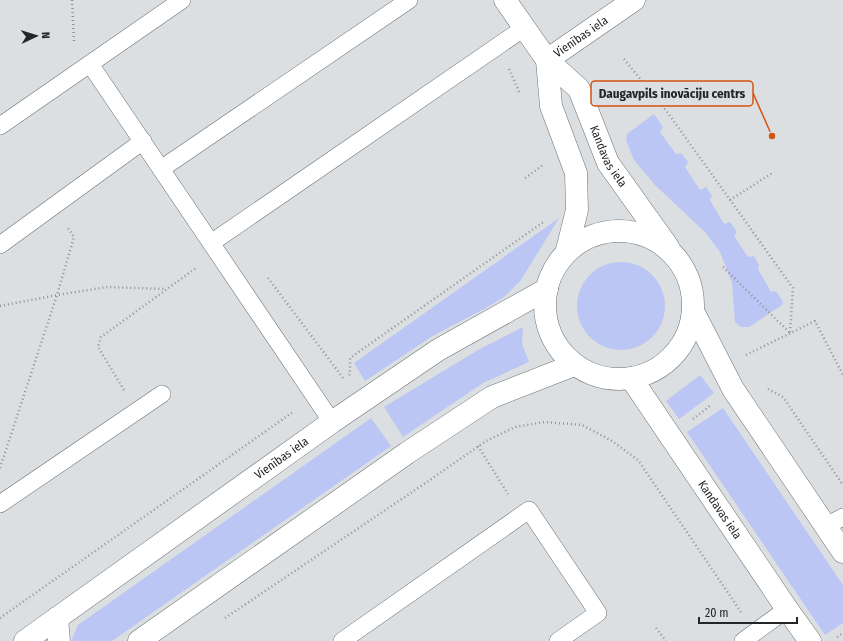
<svg xmlns="http://www.w3.org/2000/svg" width="843" height="641" font-family="'Fira Sans Condensed',sans-serif">
  <style>
    .green { fill: #bbc6f4 }
    .lines { fill: none; stroke-linecap: round; stroke-linejoin: round }
    .lane-casing { stroke: #6d7072; stroke-width: 18 }
    .street-casing { stroke: #6d7072; stroke-width: 23 }
    .path { stroke: #909395; stroke-width: 2.5; stroke-dasharray: 1 3; stroke-linecap: butt }
    .lane { stroke: #fff; stroke-width: 17 }
    .street { stroke: #fff; stroke-width: 22 }
    .labels { text-anchor: middle; dominant-baseline: central; stroke-width: 3; stroke-linejoin: round; paint-order: stroke }
    .street-label { font-size: 12px; fill: #232526; stroke: #dbdfe1 }
    .leader { fill: none; stroke: #d4540f; stroke-width: 1.5 }
    .callout-dot { fill: #d4540f; stroke: #dbdfe1; stroke-width: 1.5 }
    .callout { fill: #dbdfe1; stroke: #d4540f; stroke-width: 1.5 }
    .callout-label { font-size: 13px; text-anchor: middle; font-weight: bold; fill: #232526 }
  </style>
  <rect width="100%" height="100%" fill="#dbdfe1"/>
  <!-- green -->
  <g class="green">
    <path d="M 654,114 L 663,127 L 660,132 L 676,154 L 681,153 L 688,162 L 685,167 L 700,190 L 706,187 L 712,196 L 710,200 L 724,224 L 730,222 L 737,232 L 734,236 L 748,257 L 754,256 L 759,265 L 758,269 L 771,292 L 776,291 L 783,302 L 782,305 L 749,327 L 741,327 L 735,322 L 732,283 L 720,252 L 706,233 L 655,185 L 634,160 L 626,140 L 627,134 Z"/>
    <path d="M 559,218 L 521,280 L 504,297 L 484,309 L 461,321 L 431,337 L 365,381 L 354,363 Z"/>
    <circle cx="621" cy="306" r="44"/>
    <path d="M 523,327 L 522,344 L 529,362 L 483,383 L 403,437 L 384,407 L 478,350 Z"/>
    <path d="M 700,375 L 714,393 L 679,419 L 666,401 Z"/>
    <path d="M 723,408 L 843,585 L 843,623 L 825,635 L 687,432 Z"/>
    <path d="M 371,418 L 391,446 L 112,641 L 73,641 L 72,639 L 78,625 Z"/>
  </g>
  <g class="lines">
    <defs>
      <g id="lane">
        <path d="M 90,64 L 332,422"/>
        <path d="M 0,126 L 182,0"/>
        <path d="M 161,169 L 409,0"/>
        <path d="M 211,243 L 524,28"/>
        <path d="M 0,245 L 143,141"/>
        <path d="M 0,504 L 162,394"/>
        <path d="M 826,526 L 843,517"/>
        <path d="M 342,641 L 529,510 L 598,613 L 558,641"/>
        <path d="M 743,641 L 787,609"/>
      </g>
      <g id="street">
        <path id="s1" d="M 505,0 L 547,60 L 579,89 L 608,163 L 668,247"/>
        <path d="M 547,60 L 551,106 L 576,173 L 577,210 L 567,250"/>
        <path id="s2" d="M 547,60 L 634,0"/>
        <circle cx="619" cy="305" r="74"/>
        <path d="M 693,311 L 733,389 L 843,552"/>
        <path id="s3" d="M 631,378 L 787,609 L 810,641"/>
        <path d="M 57,618 L 59,641"/>
        <path id="s4" d="M 25,641 L 332,422 L 438,350 L 547,289"/>
        <path d="M 139,641 L 407,453 L 492,397 L 574,365"/>
      </g>
    </defs>
    <!-- lane casing -->
    <use href="#lane" class="lane-casing"/>
    <!-- street casing -->
    <use href="#street" class="street-casing"/>
    <!-- path -->
    <g class="path">
      <path d="M 72,0 L 74,43"/>
      <path d="M 624,59 L 668,113 L 793,288 L 790,333"/>
      <path d="M 509,69 L 520,94"/>
      <path d="M 525,178 L 543,165"/>
      <path d="M 730,200 L 774,172"/>
      <path d="M 723,267 L 790,333"/>
      <path d="M 268,278 L 343,378"/>
      <path d="M 0,306 L 57,295 L 107,287 L 166,289"/>
      <path d="M 746,355 L 815,321 L 843,375"/>
      <path d="M 349,375 L 350,374 L 350,358 L 545,221"/>
      <path d="M 768,389 L 783,397 L 843,485"/>
      <path d="M 124,390 L 98,347 L 101,337 L 196,268"/>
      <path d="M 693,419 L 711,405"/>
      <path d="M 478,446 L 508,494"/>
      <path d="M 0,468 L 57,295 L 74,237 L 68,228"/>
      <path d="M 0,618 L 293,412"/>
      <path d="M 225,618 L 427,482 L 486,441 L 515,427 L 545,422 L 582,425 L 612,441 L 638,460 L 741,612"/>
      <path d="M 656,628 L 666,641"/>
      <path d="M 837,637 L 843,633"/>
    </g>
    <!-- lane -->
    <use href="#lane" class="lane"/>
    <!-- street -->
    <use href="#street" class="street"/>
  </g>
  <g class="labels">
    <!-- street labels -->
    <g class="street-label">
      <text stroke="none"><textPath href="#s2" startOffset="41">Vienības iela</textPath></text>
      <text stroke="none"><textPath href="#s1" startOffset="190">Kandavas iela</textPath></text>
      <text stroke="none"><textPath href="#s4" startOffset="315">Vienības iela</textPath></text>
      <text stroke="none"><textPath href="#s3" startOffset="159">Kandavas iela</textPath></text>
    </g>
  </g>
  <!-- callouts -->
  <path class="leader" d="M772 136L753 93"/>
  <circle class="callout-dot" cx="772" cy="136" r="4"/>
  <rect class="callout" x="591" y="81" width="162" height="25" rx="4"/>
  <g class="callout-label">
    <text x="672" y="98">Daugavpils inovāciju centrs</text>
  </g>
  <!-- north arrow -->
  <g transform="translate(36 36) rotate(86)" stroke="#dbdfe1" stroke-width="3" paint-order="stroke">
  <path d="M0-3L7 15L0 10L-7 15Z" fill="#232526"/>
  <text y="-6" font-size="11" font-weight="bold" text-anchor="middle" fill="#232526">N</text>
  </g>
  <!-- scale -->
  <path d="M699 617v6h98v-6" fill="none" stroke="#232526" stroke-width="2"/>
  <text x="705" y="617" font-size="12" fill="#232526" stroke="#dbdfe1" stroke-width="3" paint-order="stroke">20 m</text>
</svg>
